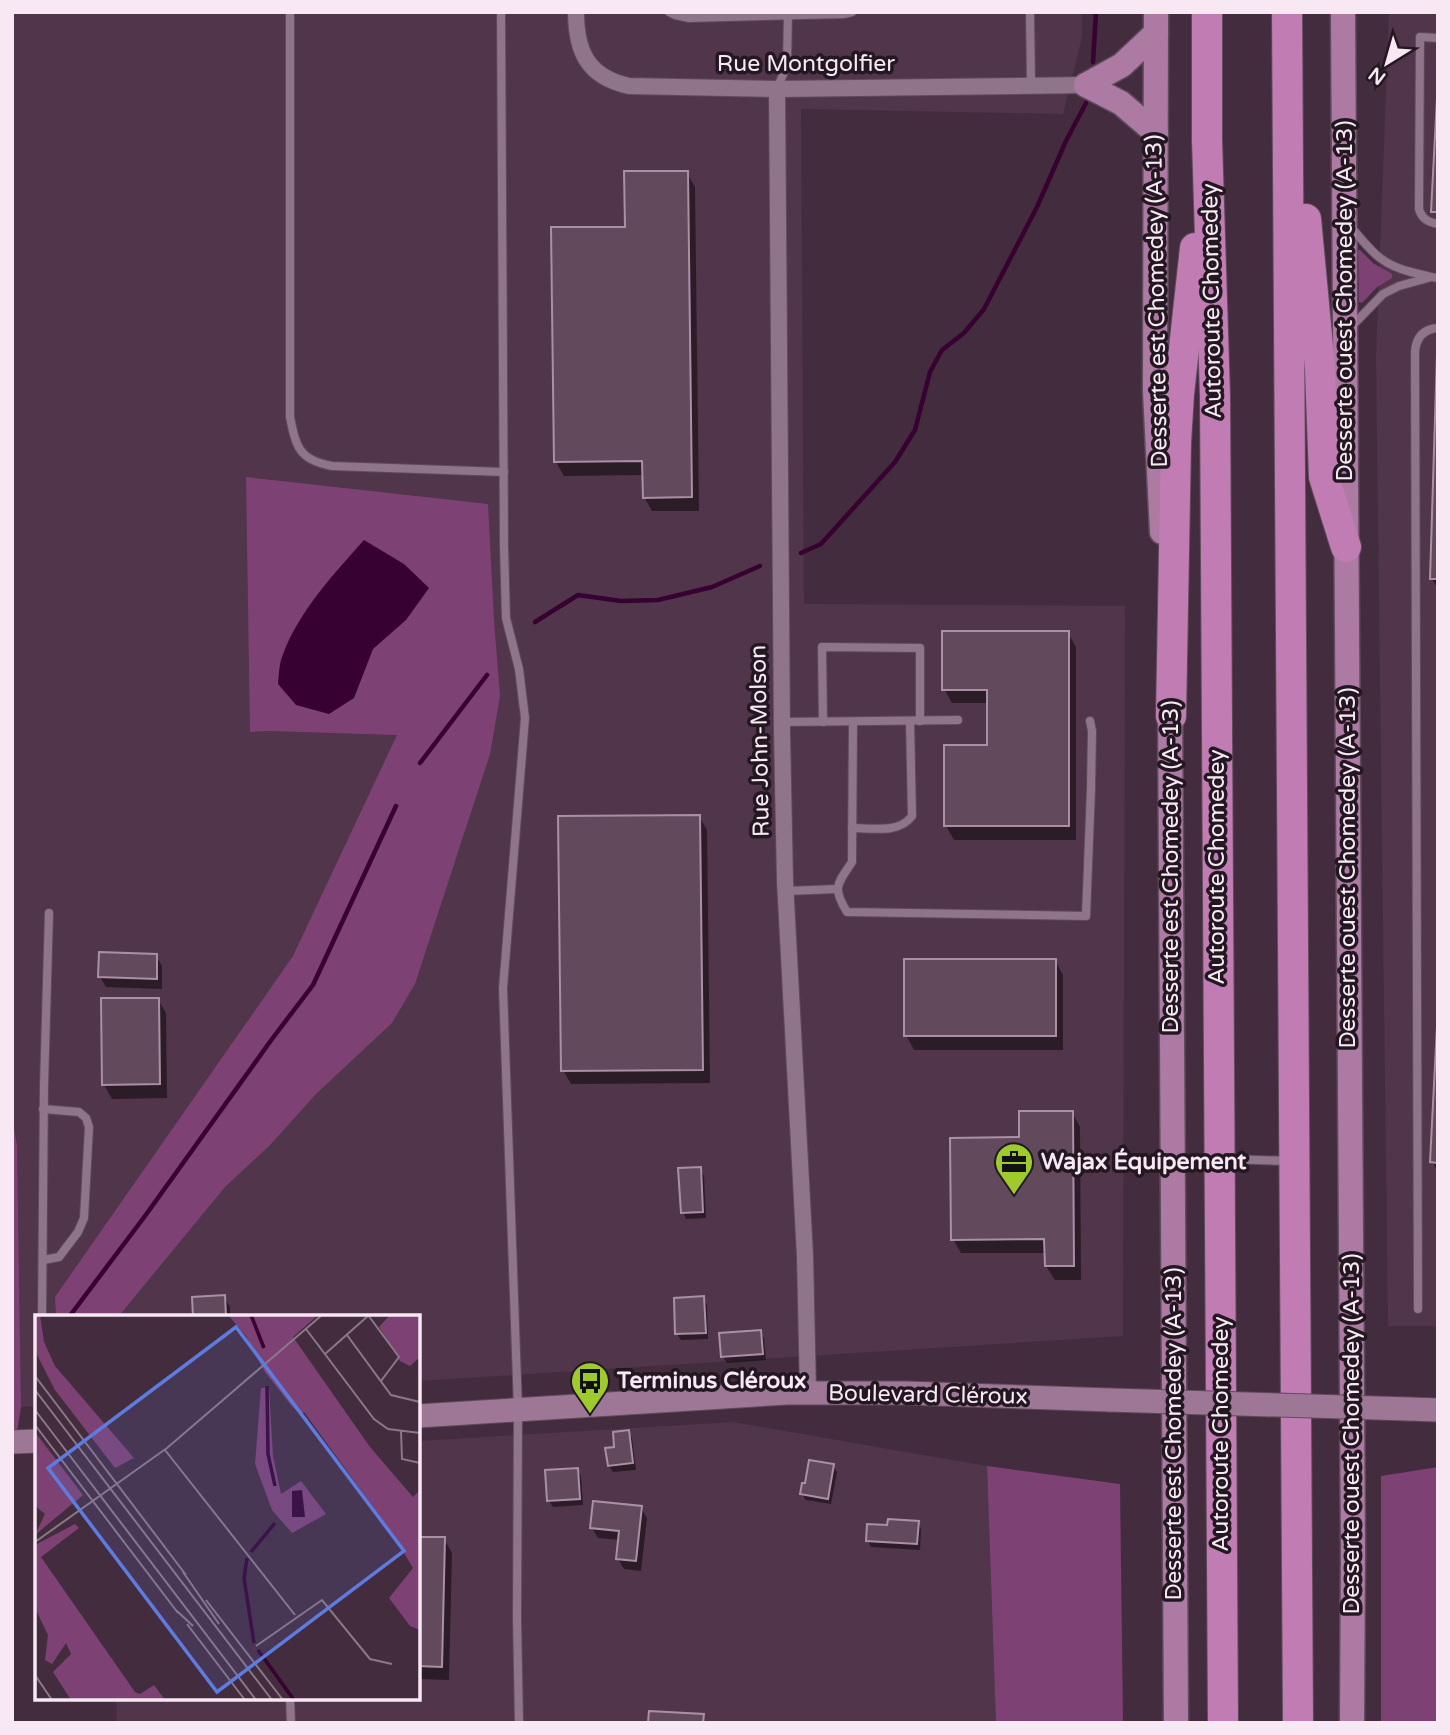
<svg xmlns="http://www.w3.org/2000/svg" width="1450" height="1735" font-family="'Varela Round',sans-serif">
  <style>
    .built { fill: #51354b }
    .green { fill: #7e4173 }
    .water { fill: #370131 }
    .shadow { fill: #0007 }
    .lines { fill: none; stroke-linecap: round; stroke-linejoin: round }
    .stream { stroke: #370131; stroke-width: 4.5 }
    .building { fill: #62495c; stroke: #ab90a5; stroke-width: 2 }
    .lane-casing { stroke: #5f4b5b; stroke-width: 10 }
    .street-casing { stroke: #5f4b5b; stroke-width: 18 }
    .secondary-casing { stroke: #5f4b5b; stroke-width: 25 }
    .primary-casing { stroke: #5f4b5b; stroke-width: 27 }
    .highway-casing { stroke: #5f4b5b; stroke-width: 32 }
    .lane { stroke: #90758a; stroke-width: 8 }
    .street { stroke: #90758a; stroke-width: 16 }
    .secondary { stroke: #9f7796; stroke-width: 23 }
    .primary { stroke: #ad7aa3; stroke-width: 24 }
    .highway { stroke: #c17db3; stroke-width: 30 }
    .secondary-bridge-casing { stroke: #5f4b5b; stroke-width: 25; stroke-linecap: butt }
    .secondary-bridge { stroke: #9f7796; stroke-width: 23 }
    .labels { text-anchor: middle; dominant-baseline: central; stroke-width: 7; stroke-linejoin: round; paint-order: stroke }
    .street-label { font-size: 23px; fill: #f7e8f3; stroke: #231821 }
    .poi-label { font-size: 23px; font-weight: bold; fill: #f7e8f3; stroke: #231821; text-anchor: start }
    .inset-river { fill: none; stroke: #370131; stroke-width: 3.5 }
    .inset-road { fill: none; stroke: #8b7786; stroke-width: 2 }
    .view { fill: #5e7ce0; fill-opacity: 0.15; stroke: #5e7ce0; stroke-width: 3.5 }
    .inset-edge { fill: none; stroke: #f7e8f3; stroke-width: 3.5 }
  </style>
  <rect width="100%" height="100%" fill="#432c3e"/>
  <!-- built -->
  <g class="built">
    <path d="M 12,12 L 1082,12 L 1082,37 L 1063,114 L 801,109 L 804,604 L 1125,606 L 1123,1336 L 418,1381 L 418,1317 L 37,1317 L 37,1406 L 21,1407 L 17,1145 L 12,1116 Z"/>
    <path d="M 1389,12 L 1438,12 L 1438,1326 L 1388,1326 L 1376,357 Z"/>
    <path d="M 733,1422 L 987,1466 L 996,1723 L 117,1723 L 116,1698 L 418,1698 L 418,1441 Z"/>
  </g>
  <!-- green -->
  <g class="green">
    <path d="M 1358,250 L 1360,250 L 1373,263 L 1392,274 L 1392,278 L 1377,287 L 1362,303 L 1359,302 Z"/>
    <path d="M 246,477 L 488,504 L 494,621 L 500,696 L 490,754 L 415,984 L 392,1023 L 316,1094 L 271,1144 L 225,1187 L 118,1317 L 59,1317 L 56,1314 L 55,1297 L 293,956 L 397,735 L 270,731 L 250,732 Z"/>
    <path d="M 12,1116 L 17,1145 L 21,1407 L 12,1463 Z"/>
    <path d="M 987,1466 L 1120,1484 L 1123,1723 L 996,1723 Z"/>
    <path d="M 1438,1467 L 1438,1723 L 1381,1723 L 1381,1476 Z"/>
  </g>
  <!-- water -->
  <path class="water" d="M 364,540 L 404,564 L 429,588 L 406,620 L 373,649 L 354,698 L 329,714 L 296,705 L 278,684 C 279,675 279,665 282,657 C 298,612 333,575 364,540 Z"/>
  <!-- shadow -->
  <g class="shadow">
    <path d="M 687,173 L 695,187 L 699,511 L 652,511 L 644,497 L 644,475 L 564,476 L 556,462 Z"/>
    <path d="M 1438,390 L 1438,589 L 1432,579 Z"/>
    <path d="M 1068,633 L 1076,647 L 1076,840 L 954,840 L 946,826 L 989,747 L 989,703 L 952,703 L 944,689 Z"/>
    <path d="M 699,816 L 707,830 L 710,1083 L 571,1084 L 563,1070 Z"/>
    <path d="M 156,956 L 162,966 L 162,989 L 106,987 L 100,977 Z"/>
    <path d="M 1055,960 L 1063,975 L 1063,1050 L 914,1050 L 906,1035 Z"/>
    <path d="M 158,999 L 166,1013 L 167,1098 L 112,1099 L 104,1085 Z"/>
    <path d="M 1438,1041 L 1438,1172 L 1432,1161 Z"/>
    <path d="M 1072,1112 L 1080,1127 L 1081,1280 L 1055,1280 L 1046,1266 L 1046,1253 L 961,1253 L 953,1239 L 1021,1139 Z"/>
    <path d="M 700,1169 L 704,1176 L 706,1218 L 686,1219 L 683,1212 Z"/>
    <path d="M 224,1297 L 230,1307 L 230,1317 L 195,1317 Z"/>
    <path d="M 703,1298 L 707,1305 L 708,1339 L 681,1340 L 677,1334 Z"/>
    <path d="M 760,1332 L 764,1338 L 766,1360 L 727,1363 L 723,1357 L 721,1335 Z"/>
    <path d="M 628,1432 L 632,1438 L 636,1470 L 613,1472 L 609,1466 L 607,1449 L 616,1448 Z"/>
    <path d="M 833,1466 L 837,1472 L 831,1504 L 806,1500 L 802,1494 Z"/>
    <path d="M 577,1469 L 581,1476 L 583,1505 L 553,1507 L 549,1501 Z"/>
    <path d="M 641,1508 L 647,1518 L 641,1571 L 624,1569 L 618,1559 L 620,1540 L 598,1538 L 592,1528 Z"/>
    <path d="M 918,1522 L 921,1529 L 920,1550 L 871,1547 L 868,1541 L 889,1527 Z"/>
    <path d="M 418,1539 L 444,1539 L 452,1553 L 449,1680 L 418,1679 Z"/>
  </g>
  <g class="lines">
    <!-- stream -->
    <g class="stream">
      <path d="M 1093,62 L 1096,12"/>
      <path d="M 801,553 L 821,544 L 895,462 L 915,430 L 930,372 L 942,350 L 964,333 L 984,309 L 1037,207 L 1066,141 L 1086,103"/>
      <path d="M 535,622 L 578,595 L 621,601 L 658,600 L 712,587 L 760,566"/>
      <path d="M 420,763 L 487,675"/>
      <path d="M 69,1317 L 145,1216 L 272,1039 L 313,985 L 396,806"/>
    </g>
  </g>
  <!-- building -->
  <g class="building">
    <path d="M 1438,79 L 1438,212 L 1431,212 Z"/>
    <path d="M 624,171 L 688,171 L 692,497 L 643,498 L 642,461 L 554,462 L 551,227 L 625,227 Z"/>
    <path d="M 1437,354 L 1438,354 L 1438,579 L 1430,579 Z"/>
    <path d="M 942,631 L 1069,631 L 1069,826 L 944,826 L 944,745 L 987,745 L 987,690 L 942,690 Z"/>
    <path d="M 700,815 L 703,1070 L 561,1071 L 558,816 Z"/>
    <path d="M 99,952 L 157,954 L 157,979 L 98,977 Z"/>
    <rect x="904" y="959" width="152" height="77"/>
    <path d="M 101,998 L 159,998 L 160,1084 L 102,1085 Z"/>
    <path d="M 1438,1007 L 1438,1163 L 1430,1162 Z"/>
    <path d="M 1019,1111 L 1073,1111 L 1074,1266 L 1045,1266 L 1044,1239 L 951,1240 L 950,1138 L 1019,1137 Z"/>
    <path d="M 701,1167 L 703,1212 L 681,1213 L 678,1168 Z"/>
    <path d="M 225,1295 L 226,1317 L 193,1317 L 192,1297 Z"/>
    <path d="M 704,1296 L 706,1333 L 675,1334 L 674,1298 Z"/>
    <path d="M 761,1330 L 763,1354 L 721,1357 L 719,1333 Z"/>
    <path d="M 629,1430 L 633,1463 L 608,1466 L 605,1448 L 614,1447 L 613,1432 Z"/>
    <path d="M 809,1460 L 834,1464 L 828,1499 L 800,1494 L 802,1483 L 805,1483 Z"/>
    <path d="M 578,1468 L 580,1499 L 547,1501 L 545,1470 Z"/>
    <path d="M 593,1501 L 642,1506 L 636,1561 L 616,1559 L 619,1531 L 590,1528 Z"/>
    <path d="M 888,1519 L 919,1521 L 917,1544 L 866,1541 L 867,1524 L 887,1525 Z"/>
    <path d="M 418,1537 L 445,1537 L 442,1667 L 418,1666 Z"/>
    <path d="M 649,1711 L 704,1714 L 703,1723 L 648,1723 Z"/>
  </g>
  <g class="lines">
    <defs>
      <g id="lane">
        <path d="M 290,12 L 290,417 C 296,447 299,460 332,466 L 504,472"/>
        <path d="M 501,12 L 504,546 L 506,618 L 519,669 L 525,718 L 503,988 L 518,1409 L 517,1618 L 519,1723"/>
        <path d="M 669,12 L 675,15 L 689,18 L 844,14 L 852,12"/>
        <path d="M 1030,12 L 1031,85"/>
        <path d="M 1438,38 L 1420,37 L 1419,209 C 1422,219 1428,222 1438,224"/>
        <path d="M 777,89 L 787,65 L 788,12"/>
        <path d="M 1350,226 C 1371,250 1379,264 1411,272 C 1420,274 1428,277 1438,278"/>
        <path d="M 1350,328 L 1383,294 L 1399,286 L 1428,278"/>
        <path d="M 782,722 L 958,720"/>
        <path d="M 823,722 L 822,647 L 920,648 L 920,721"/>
        <path d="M 853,722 L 852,862 C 837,884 832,888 847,912 L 1086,916 L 1091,789 L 1092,731 L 1090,721"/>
        <path d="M 852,828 C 872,828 899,834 912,816 L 910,721"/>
        <path d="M 786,891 L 837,889"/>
        <path d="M 1226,1159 L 1290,1161"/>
        <path d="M 43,1260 L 59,1257 L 78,1232 L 84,1218 L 89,1127 L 86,1118 L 79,1112 L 43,1109"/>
        <path d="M 1418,1309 L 1415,352 C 1416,338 1423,329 1438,328"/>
        <path d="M 42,1317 L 44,1086 L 49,913"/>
        <path d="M 290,1698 L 291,1723"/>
      </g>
      <g id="street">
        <path d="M 576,12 C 576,52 588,77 629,86 L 777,89 L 1086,85"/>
        <path d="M 777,89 L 782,733 L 785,881 L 805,1256 L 808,1392"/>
      </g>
      <g id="secondary">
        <path d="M 1409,1409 L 1438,1410"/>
        <path d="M 418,1416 L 786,1393 L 905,1393 L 1110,1400"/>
        <path d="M 12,1442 L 37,1441"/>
      </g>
      <g id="primary">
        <path d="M 1156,12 L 1155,391 L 1162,532"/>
        <path d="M 1343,12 L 1353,1548 L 1352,1723"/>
        <path d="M 1086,85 L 1122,65 L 1156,33"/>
        <path d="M 1086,85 L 1121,103 L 1156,133"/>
        <path d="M 1170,698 L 1176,1723"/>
      </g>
      <g id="highway">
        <path d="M 1207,12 L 1207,140 L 1215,396 L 1223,1723"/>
        <path d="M 1287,12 L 1298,1723"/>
        <path d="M 1306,219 L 1320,368 L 1324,477 L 1346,547"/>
        <path d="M 1171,716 L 1176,442 L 1179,394 L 1195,248"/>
      </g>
    </defs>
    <!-- lane casing -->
    <use href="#lane" class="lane-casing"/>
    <!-- street casing -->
    <use href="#street" class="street-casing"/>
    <!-- secondary casing -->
    <use href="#secondary" class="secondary-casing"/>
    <!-- primary casing -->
    <use href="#primary" class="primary-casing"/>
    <!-- highway casing -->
    <use href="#highway" class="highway-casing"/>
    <!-- lane -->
    <use href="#lane" class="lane"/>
    <!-- street -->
    <use href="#street" class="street"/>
    <!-- secondary -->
    <use href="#secondary" class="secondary"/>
    <!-- primary -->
    <use href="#primary" class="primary"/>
    <!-- highway -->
    <use href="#highway" class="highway"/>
    <defs>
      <path id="secondary-bridge" d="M 1110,1400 L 1409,1409"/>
    </defs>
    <!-- secondary-bridge casing -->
    <use href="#secondary-bridge" class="secondary-bridge-casing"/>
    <!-- secondary-bridge -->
    <use href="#secondary-bridge" class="secondary-bridge"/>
  </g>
  <!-- icons -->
  <defs>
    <symbol id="office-pin" viewBox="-11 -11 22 30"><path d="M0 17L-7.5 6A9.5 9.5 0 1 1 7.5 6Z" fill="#9fca2d" stroke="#231821"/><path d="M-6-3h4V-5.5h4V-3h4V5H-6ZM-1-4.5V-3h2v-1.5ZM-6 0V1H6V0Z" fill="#111"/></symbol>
    <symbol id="bus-pin" viewBox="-11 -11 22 30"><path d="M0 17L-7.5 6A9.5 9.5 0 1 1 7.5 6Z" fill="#9fca2d" stroke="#231821"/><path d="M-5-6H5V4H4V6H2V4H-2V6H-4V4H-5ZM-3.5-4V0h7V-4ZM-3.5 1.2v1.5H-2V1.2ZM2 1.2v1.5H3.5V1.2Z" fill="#111"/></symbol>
  </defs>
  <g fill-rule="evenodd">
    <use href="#office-pin" x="992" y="1140" width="44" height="60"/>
    <use href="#bus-pin" x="568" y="1359" width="44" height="60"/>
  </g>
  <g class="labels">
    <!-- street labels -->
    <g class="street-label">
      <text x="806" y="64">Rue Montgolfier</text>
      <text transform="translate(1157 301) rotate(-91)">Desserte est Chomedey (A-13)</text>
      <text transform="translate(1212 301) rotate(-91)">Autoroute Chomedey</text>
      <text transform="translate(1345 301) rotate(-90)">Desserte ouest Chomedey (A-13)</text>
      <text transform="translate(760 741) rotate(-91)">Rue John-Molson</text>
      <text transform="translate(1171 867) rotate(-90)">Desserte est Chomedey (A-13)</text>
      <text transform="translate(1217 867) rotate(-90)">Autoroute Chomedey</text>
      <text transform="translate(1348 868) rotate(-90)">Desserte ouest Chomedey (A-13)</text>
      <text transform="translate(928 1395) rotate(1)">Boulevard Cléroux</text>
      <text transform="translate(1174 1434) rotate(-90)">Desserte est Chomedey (A-13)</text>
      <text transform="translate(1221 1434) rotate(-90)">Autoroute Chomedey</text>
      <text transform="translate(1352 1434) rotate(-90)">Desserte ouest Chomedey (A-13)</text>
    </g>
    <!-- poi labels -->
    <g class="poi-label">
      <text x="1041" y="1162">Wajax Équipement</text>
      <text x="617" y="1381">Terminus Cléroux</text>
    </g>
  </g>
  <!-- overview -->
  <g transform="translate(35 1315)">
    <rect width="385" height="385" fill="#432c3e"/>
    <path d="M 0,0 L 5,0 L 9,27 L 20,51 L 99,143 L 80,153 L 20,75 L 1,38 ZM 193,0 L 283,0 L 258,22 L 335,132 L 378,182 L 385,175 L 385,315 L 375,311 L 354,283 L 378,253 L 357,218 L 269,97 L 266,100 L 256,90 L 230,57 L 211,21 ZM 355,0 L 385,0 L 385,42 L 375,51 L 365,46 L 344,12 ZM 234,72 L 238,141 L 246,179 L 266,166 L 291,199 L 257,218 L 237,195 L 220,149 L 226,73 ZM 0,117 L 48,180 L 0,220 L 10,199 L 0,191 ZM 40,209 L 44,213 L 6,242 L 100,377 L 105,379 L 119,370 L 130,385 L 36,385 L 18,357 L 36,339 L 31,328 L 17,349 L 10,345 L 13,320 L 0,293 L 0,230 Z" fill="#7e4173"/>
    <path d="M 267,175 L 270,202 L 257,202 L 257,176 Z" fill="#370131"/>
    <path class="inset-river" d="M 216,0 L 229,33M 232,71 L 233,139 L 240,171M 216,237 L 240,208M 212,243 L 209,263 L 219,328M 223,335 L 259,385"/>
    <path class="inset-road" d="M 333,0 L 364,42 L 346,66M 271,14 L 339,104 L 353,114 L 385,118M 312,20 L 356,80 L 385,87M 290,39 L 334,0M 0,61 L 151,260M 0,75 L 237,385M 0,95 L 221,385M 0,110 L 143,298M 366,116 L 367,144 L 385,148M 130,135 L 260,300M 0,227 L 132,133 L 287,0M 148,257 L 184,309M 171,285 L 248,385M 142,296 L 158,311M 152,309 L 210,385M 221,331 L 287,285 L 335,344 L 357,349M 0,360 L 17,385"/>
    <path class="view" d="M 201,12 L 369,236 L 182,377 L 13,153 Z"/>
    <rect width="385" height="385" class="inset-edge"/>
  </g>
  <!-- border -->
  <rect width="1450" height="1735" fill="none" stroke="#f7e8f3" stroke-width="28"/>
  <!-- north arrow -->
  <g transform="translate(1387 63) rotate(217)" stroke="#231821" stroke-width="5" paint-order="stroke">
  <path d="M0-5L12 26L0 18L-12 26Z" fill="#f7e8f3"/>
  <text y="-10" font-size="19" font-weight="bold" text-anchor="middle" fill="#f7e8f3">N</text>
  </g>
</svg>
